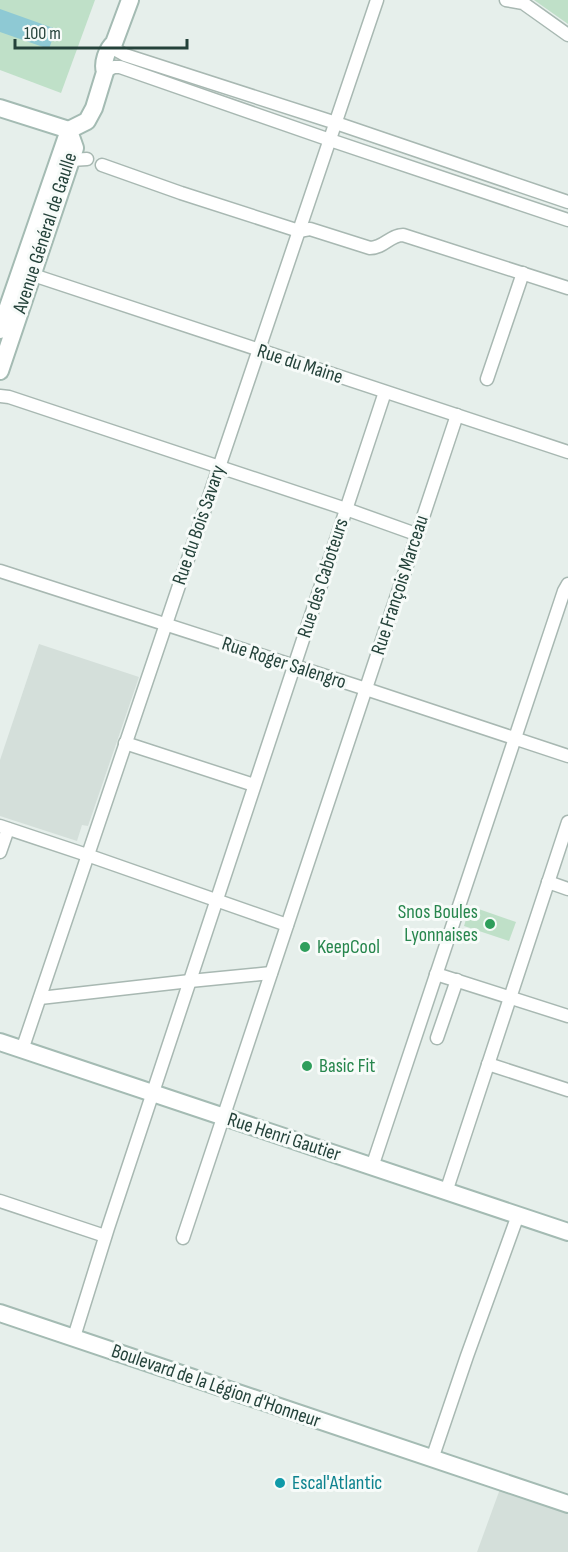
<svg xmlns="http://www.w3.org/2000/svg" width="568" height="1552" font-family="'Sofia Sans Condensed',sans-serif">
  <style>
    .built { fill: #d4dfda }
    .green { fill: #bfe0c8 }
    .water { fill: #8ec9d4 }
    .lines { fill: none; stroke-linecap: round; stroke-linejoin: round }
    .street-casing { stroke: #a8b8b2; stroke-width: 15 }
    .secondary-casing { stroke: #a4bbb3; stroke-width: 20 }
    .street { stroke: #fff; stroke-width: 12 }
    .secondary { stroke: #fff; stroke-width: 16 }
    .leisure-dot { fill: #2e9e5b; stroke: #f7fbf9; stroke-width: 2 }
    .culture-dot { fill: #0f9aa8; stroke: #f7fbf9; stroke-width: 2 }
    .labels { text-anchor: middle; dominant-baseline: central; stroke-width: 6; stroke-linejoin: round; paint-order: stroke }
    .street-label { font-size: 20px; fill: #24423a; stroke: #f7fbf9 }
    .leisure-label { font-size: 20px; fill: #27864d; stroke: #f7fbf9; text-anchor: start }
    .culture-label { font-size: 20px; fill: #0d838f; stroke: #f7fbf9; text-anchor: start }
  </style>
  <rect width="100%" height="100%" fill="#e6efeb"/>
  <!-- built -->
  <g class="built">
    <path d="M 39,644 L 139,677 L 88,826 L 82,825 L 77,841 L 0,816 L 0,760 Z"/>
    <path d="M 500,1489 L 568,1511 L 568,1552 L 477,1552 Z"/>
  </g>
  <!-- green -->
  <g class="green">
    <path d="M 0,0 L 95,0 L 61,93 L 0,70 Z"/>
    <path d="M 534,0 L 568,0 L 568,24 Z"/>
    <path d="M 470,906 L 516,922 L 509,941 L 464,926 Z"/>
  </g>
  <!-- water -->
  <path class="water" d="M 0,9 L 56,29 L 49,49 L 0,32 Z"/>
  <g class="lines">
    <defs>
      <g id="street">
        <path d="M 506,0 L 523,3 L 568,35"/>
        <path d="M 116,50 L 125,55 L 336,123 L 568,202"/>
        <path d="M 110,69 L 114,67 L 120,67 L 330,140 L 568,220"/>
        <path d="M 71,160 L 87,159"/>
        <path d="M 102,165 L 181,193 L 299,231 L 310,229 L 370,248 C 384,248 390,235 403,235 L 568,288"/>
        <path d="M 33,275 L 568,452"/>
        <path d="M 487,379 L 523,273"/>
        <path d="M 0,396 L 9,397 L 346,509 L 413,533 L 416,537"/>
        <path d="M 0,571 L 366,689 L 568,756"/>
        <path d="M 125,743 L 254,785"/>
        <path d="M 0,826 L 87,855 L 287,925"/>
        <path d="M 0,852 L 8,829"/>
        <path d="M 548,882 L 568,889"/>
        <path d="M 436,974 L 568,1016"/>
        <path d="M 40,998 L 190,981 L 271,973"/>
        <path d="M 437,1038 L 457,980"/>
        <path d="M 22,1050 L 377,0"/>
        <path d="M 488,1064 L 568,1090"/>
        <path d="M 372,1167 L 564,591 L 568,584"/>
        <path d="M 446,1192 L 568,822"/>
        <path d="M 0,1201 L 105,1236"/>
        <path d="M 183,1238 L 457,415"/>
        <path d="M 74,1337 L 108,1228 L 385,392"/>
        <path d="M 432,1459 L 467,1356 L 518,1215"/>
      </g>
      <g id="secondary">
        <path d="M 0,108 L 69,130"/>
        <path d="M 0,330 L 69,130 L 87,121 L 94,108 L 105,72 C 102,63 107,49 114,43 L 130,0"/>
        <path d="M 0,371 L 71,160 L 75,148 L 69,131"/>
        <path d="M 0,1042 L 568,1232"/>
        <path d="M 0,1313 L 568,1504"/>
      </g>
    </defs>
    <!-- street casing -->
    <use href="#street" class="street-casing"/>
    <!-- secondary casing -->
    <use href="#secondary" class="secondary-casing"/>
    <!-- street -->
    <use href="#street" class="street"/>
    <!-- secondary -->
    <use href="#secondary" class="secondary"/>
  </g>
  <!-- markers -->
  <g class="leisure-dot">
    <circle cx="490" cy="924" r="6"/>
    <circle cx="305" cy="947" r="6"/>
    <circle cx="307" cy="1066" r="6"/>
  </g>
  <circle class="culture-dot" cx="280" cy="1483" r="6"/>
  <g class="labels">
    <!-- street labels -->
    <g class="street-label">
      <text transform="translate(45 233) rotate(-72)">Avenue Général de Gaulle</text>
      <text transform="translate(300 364) rotate(18)">Rue du Maine</text>
      <text transform="translate(199 525) rotate(-71)">Rue du Bois Savary</text>
      <text transform="translate(323 578) rotate(-72)">Rue des Caboteurs</text>
      <text transform="translate(400 585) rotate(-72)">Rue François Marceau</text>
      <text transform="translate(284 663) rotate(18)">Rue Roger Salengro</text>
      <text transform="translate(284 1137) rotate(18)">Rue Henri Gautier</text>
      <text transform="translate(216 1386) rotate(19)">Boulevard de la Légion d'Honneur</text>
    </g>
    <!-- leisure labels -->
    <g class="leisure-label">
      <text x="478" y="912" text-anchor="end">Snos Boules<tspan x="478" dy="23">Lyonnaises</tspan></text>
      <text x="317" y="947">KeepCool</text>
      <text x="319" y="1066">Basic Fit</text>
    </g>
    <!-- culture labels -->
    <g class="culture-label">
      <text x="292" y="1483">Escal'Atlantic</text>
    </g>
  </g>
  <!-- scale -->
  <path d="M15 39v9h172v-9" fill="none" stroke="#24423a" stroke-width="3"/>
  <text x="24" y="39" font-size="18" fill="#24423a" stroke="#f7fbf9" stroke-width="4.5" paint-order="stroke">100 m</text>
</svg>
